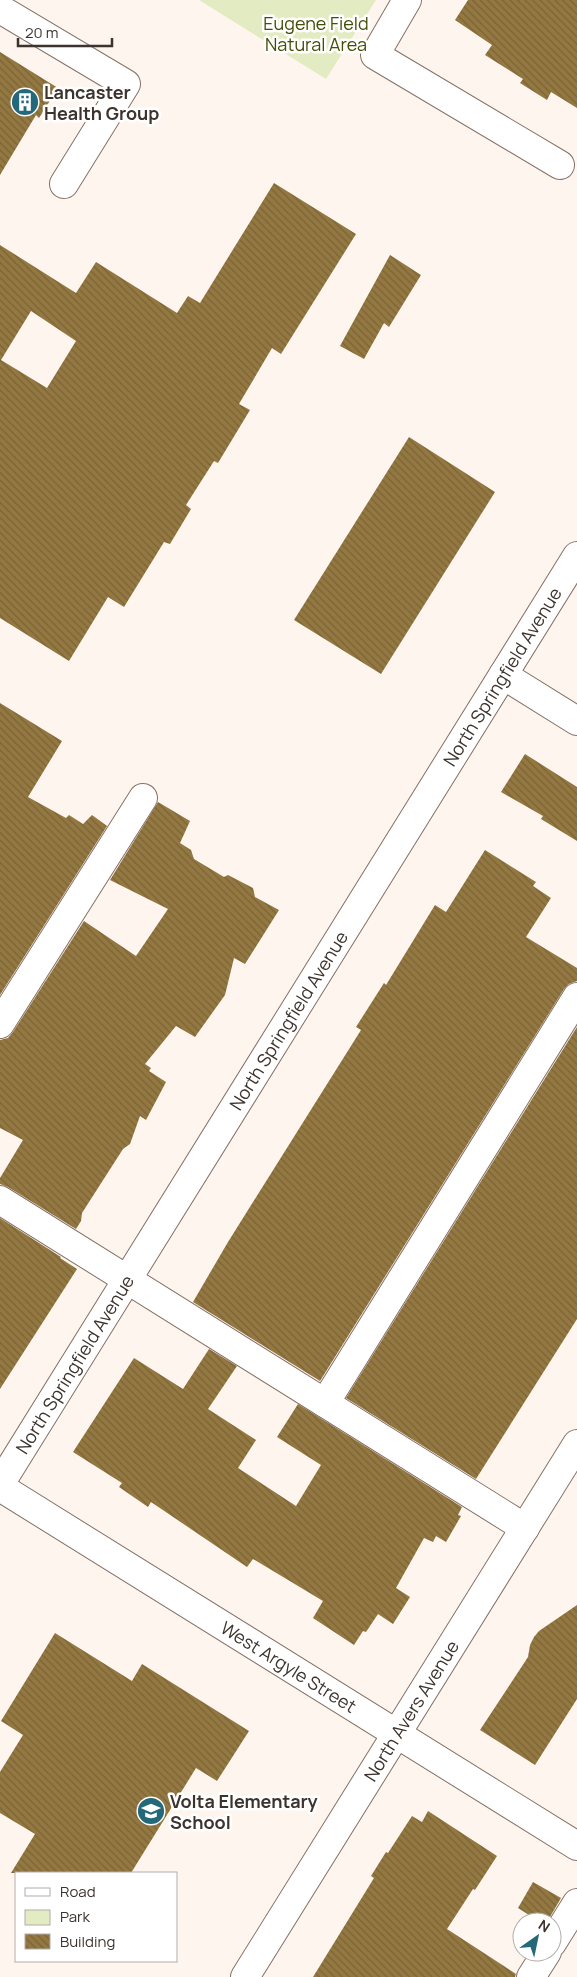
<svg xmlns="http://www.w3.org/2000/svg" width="577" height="1977" font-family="Manrope,sans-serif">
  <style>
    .park { fill: #e3ebc2 }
    .building { fill: url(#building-back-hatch); fill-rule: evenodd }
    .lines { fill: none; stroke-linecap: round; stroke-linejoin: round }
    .minor-casing { stroke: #867166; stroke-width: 30 }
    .minor { stroke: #fff; stroke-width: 28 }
    .labels { text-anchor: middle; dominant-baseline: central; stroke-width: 5; stroke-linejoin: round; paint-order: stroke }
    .park-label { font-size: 18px; fill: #464e06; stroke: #fff }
    .poi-label { font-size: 18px; font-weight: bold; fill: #3c332e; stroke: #fff; text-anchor: start }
    .street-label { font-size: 18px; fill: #3c332e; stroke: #fff }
  </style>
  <defs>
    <pattern id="building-back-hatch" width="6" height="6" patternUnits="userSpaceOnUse" patternTransform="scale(1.25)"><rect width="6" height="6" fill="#947841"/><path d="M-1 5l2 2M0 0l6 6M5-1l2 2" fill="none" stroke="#7a6337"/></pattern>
  </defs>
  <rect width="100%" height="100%" fill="#fef5ef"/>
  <!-- park -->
  <path class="park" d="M 199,0 L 376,0 L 326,79 Z"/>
  <!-- building -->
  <g class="building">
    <path d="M 468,0 L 577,0 L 577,108 L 551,92 L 547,100 L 520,83 L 523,79 L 485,55 L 492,45 L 455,20 Z"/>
    <path d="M 0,52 L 58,88 L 39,118 L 36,115 L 0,175 Z"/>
    <path d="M 274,183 L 356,234 L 281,354 L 272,348 L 239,404 L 250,410 L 218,463 L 214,461 L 186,505 L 191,509 L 170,544 L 164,542 L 124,607 L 108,597 L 69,661 L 0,618 L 0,245 L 76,293 L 96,262 L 177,313 L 188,296 L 200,303 ZM 31,311 L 76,341 L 47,388 L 1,360 Z"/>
    <path d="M 390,255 L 421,275 L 389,327 L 384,323 L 364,359 L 340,346 Z"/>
    <path d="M 409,437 L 495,492 L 381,674 L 294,620 Z"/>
    <path d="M 0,703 L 62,741 L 28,797 L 66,818 L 69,815 L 83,824 L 92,815 L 107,826 L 0,995 Z"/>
    <path d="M 525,754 L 577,787 L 577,841 L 541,819 L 543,816 L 501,792 Z"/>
    <path d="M 158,802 L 190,821 L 180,843 L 191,850 L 194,859 L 224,877 L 228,875 L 253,888 L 255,897 L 279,910 L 245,964 L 234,958 L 225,995 L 195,1037 L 176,1026 L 145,1064 L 151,1068 L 149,1071 L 166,1082 L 146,1120 L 140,1116 L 130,1144 L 123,1149 L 82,1213 L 81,1221 L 76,1229 L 8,1187 L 0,1184 L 0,1178 L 23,1140 L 0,1128 L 0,1040 L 8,1038 L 13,1032 L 84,921 L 136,956 L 168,909 L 110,880 Z"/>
    <path d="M 485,850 L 536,882 L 533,886 L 551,898 L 526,937 L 577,968 L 577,981 L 569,984 L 564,989 L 320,1381 L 193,1302 L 228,1242 L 361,1030 L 356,1027 L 384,983 L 386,985 L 435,905 L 446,912 Z"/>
    <path d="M 577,1027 L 577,1319 L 476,1479 L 346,1398 Z"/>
    <path d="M 0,1218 L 61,1257 L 60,1258 L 77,1269 L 0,1389 Z"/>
    <path d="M 209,1349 L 237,1366 L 208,1409 L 256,1440 L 238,1468 L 296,1506 L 321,1465 L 277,1437 L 298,1404 L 462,1507 L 458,1515 L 461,1516 L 446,1542 L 436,1536 L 433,1542 L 424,1538 L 396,1588 L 410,1597 L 393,1624 L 378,1614 L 366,1632 L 363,1631 L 354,1645 L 313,1618 L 323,1601 L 253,1559 L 247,1567 L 151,1502 L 148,1507 L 119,1487 L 122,1483 L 73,1452 L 134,1358 L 183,1389 Z"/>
    <path d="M 577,1605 L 577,1699 L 535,1765 L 480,1730 L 528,1657 L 530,1645 L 534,1637 L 539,1631 Z"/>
    <path d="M 55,1633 L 132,1681 L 142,1664 L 249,1731 L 217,1781 L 196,1768 L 131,1873 L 11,1873 L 35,1834 L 0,1813 L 0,1772 L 23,1735 L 1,1721 Z"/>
    <path d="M 428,1811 L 497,1856 L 475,1890 L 473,1889 L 447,1929 L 516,1974 L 515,1977 L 313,1977 L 374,1878 L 371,1876 L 386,1852 L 388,1853 L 412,1816 L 422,1822 Z"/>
    <path d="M 533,1882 L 561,1898 L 547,1922 L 534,1922 L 527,1918 L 529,1915 L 518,1908 Z"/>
  </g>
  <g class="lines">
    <defs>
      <g id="minor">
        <path d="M 407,0 L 375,55 L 560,165"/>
        <path d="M 0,9 L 126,84 L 64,184"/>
        <path d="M 503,675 L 577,721"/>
        <path d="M 0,1024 L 143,798"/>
        <path d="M 0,1200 L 525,1528"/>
        <path d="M 325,1403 L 577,997"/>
        <path id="s1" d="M 0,1484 L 577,556"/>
        <path id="s2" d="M 0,1487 L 577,1846"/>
        <path d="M 552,1943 L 577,1903"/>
        <path id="s3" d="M 245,1977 L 577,1444"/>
        <path d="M 531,1977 L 547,1952"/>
      </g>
    </defs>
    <!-- minor casing -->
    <use href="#minor" class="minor-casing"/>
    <!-- minor -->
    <use href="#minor" class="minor"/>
  </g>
  <!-- icons -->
  <defs>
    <symbol id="building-disc" viewBox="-11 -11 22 22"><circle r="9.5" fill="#246979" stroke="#fff"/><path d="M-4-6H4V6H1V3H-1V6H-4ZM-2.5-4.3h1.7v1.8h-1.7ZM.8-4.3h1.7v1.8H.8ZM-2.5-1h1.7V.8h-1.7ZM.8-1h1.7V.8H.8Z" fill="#fff"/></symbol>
    <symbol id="school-disc" viewBox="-11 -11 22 22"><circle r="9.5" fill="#246979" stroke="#fff"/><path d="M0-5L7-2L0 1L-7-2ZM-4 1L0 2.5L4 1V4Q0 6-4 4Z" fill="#fff"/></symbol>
  </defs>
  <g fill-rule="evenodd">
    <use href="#building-disc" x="9" y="86" width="32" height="32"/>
    <use href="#school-disc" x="135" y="1795" width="32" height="32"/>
  </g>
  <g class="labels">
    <!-- park labels -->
    <g class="park-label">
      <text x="316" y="23">Eugene Field<tspan x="316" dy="21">Natural Area</tspan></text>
    </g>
    <!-- poi labels -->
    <g class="poi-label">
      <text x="44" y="92">Lancaster<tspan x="44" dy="21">Health Group</tspan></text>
      <text x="170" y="1801">Volta Elementary<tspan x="170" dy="21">School</tspan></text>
    </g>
    <!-- street labels -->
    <g class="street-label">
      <text stroke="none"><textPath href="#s1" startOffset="951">North Springfield Avenue</textPath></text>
      <text stroke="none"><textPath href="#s1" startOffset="546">North Springfield Avenue</textPath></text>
      <text stroke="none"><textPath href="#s1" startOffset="141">North Springfield Avenue</textPath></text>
      <text stroke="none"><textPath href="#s2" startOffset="340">West Argyle Street</textPath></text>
      <text stroke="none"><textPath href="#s3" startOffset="314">North Avers Avenue</textPath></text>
    </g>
  </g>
  <!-- legend -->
  <rect x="15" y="1872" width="162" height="90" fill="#ffffff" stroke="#b1adab"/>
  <rect x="25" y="1888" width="25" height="8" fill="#ffffff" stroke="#b1adab"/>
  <text x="60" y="1897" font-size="15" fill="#3c332e">Road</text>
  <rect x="25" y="1910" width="25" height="15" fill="#e3ebc2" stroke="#b1adab"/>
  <text x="60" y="1922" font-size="15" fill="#3c332e">Park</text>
  <rect x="25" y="1934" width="25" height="15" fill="url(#building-back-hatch)" stroke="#b1adab"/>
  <text x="60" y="1947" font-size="15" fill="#3c332e">Building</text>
  <!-- north arrow -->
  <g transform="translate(537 1937) rotate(33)"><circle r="24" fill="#ffffff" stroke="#b1adab"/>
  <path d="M0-4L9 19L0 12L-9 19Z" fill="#246979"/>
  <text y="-8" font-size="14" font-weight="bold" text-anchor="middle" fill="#3c332e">N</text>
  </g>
  <!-- scale -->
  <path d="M18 38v8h94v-8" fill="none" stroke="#3c332e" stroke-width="2.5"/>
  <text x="25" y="38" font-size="15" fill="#3c332e" stroke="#ffffff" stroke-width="4" paint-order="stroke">20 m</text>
</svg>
